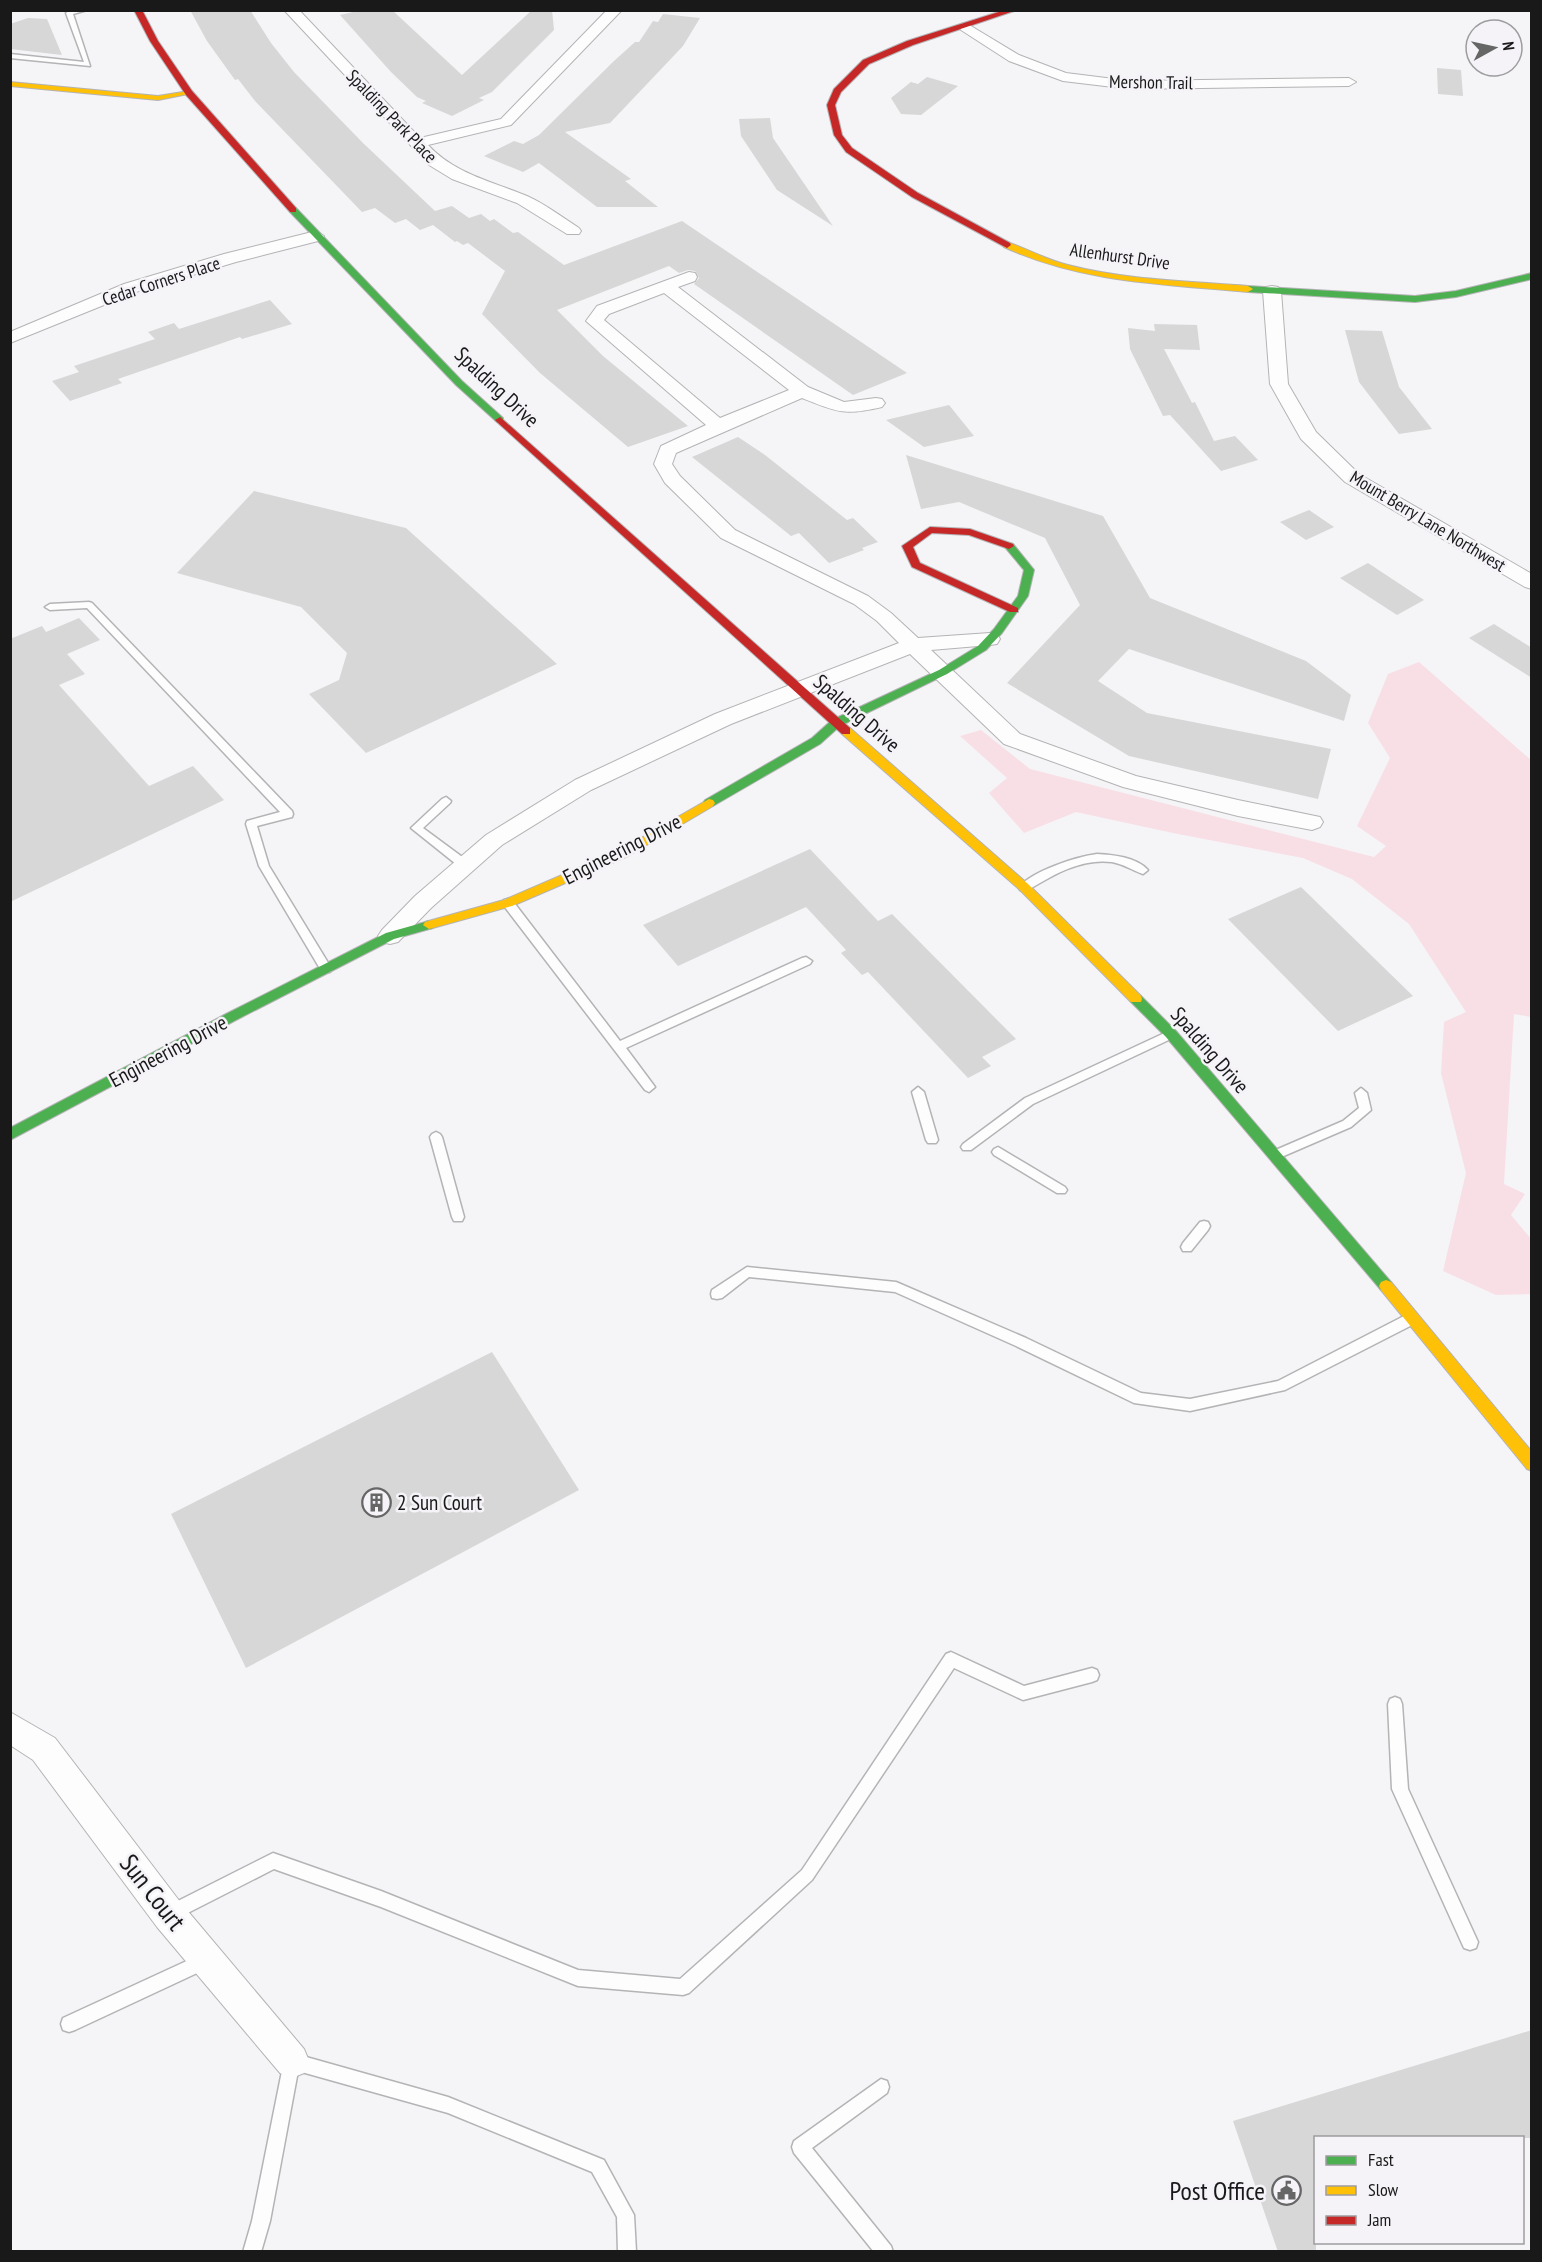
<svg xmlns="http://www.w3.org/2000/svg" width="1542" height="2262" font-family="'PT Sans Narrow',sans-serif">
  <style>
    .green { fill: #f8dfe6 }
    .building { fill: #d7d7d8 }
    .lines { fill: none; stroke-linecap: round; stroke-linejoin: round }
    .lane-casing { stroke: #b4b3b5; stroke-width: 3 }
    .street-casing { stroke: #b4b3b5; stroke-width: 2 }
    .fast-casing { stroke: #b4b3b5; stroke-width: 2 }
    .slow-casing { stroke: #b4b3b5; stroke-width: 2 }
    .jam-casing { stroke: #b4b3b5; stroke-width: 2 }
    .lane { fill: #fefdfe; fill-rule: evenodd }
    .street { fill: #fefdfe; fill-rule: evenodd }
    .fast { fill: #4caf50; fill-rule: evenodd }
    .slow { fill: #ffc107; fill-rule: evenodd }
    .jam { fill: #c62828; fill-rule: evenodd }
    .labels { text-anchor: middle; dominant-baseline: central; stroke-width: 5; stroke-linejoin: round; paint-order: stroke }
    .far-street-label { font-size: 18px; fill: #19191a; stroke: #f5f3f7 }
    .street-label { font-size: 21px; fill: #19191a; stroke: #f5f3f7 }
    .poi-label { font-size: 21px; fill: #19191a; stroke: #f5f3f7; text-anchor: start }
    .near-street-label { font-size: 26px; fill: #19191a; stroke: #f5f3f7 }
    .near-poi-label { font-size: 26px; fill: #19191a; stroke: #f5f3f7; text-anchor: end }
  </style>
  <rect width="100%" height="100%" fill="#f5f4f6"/>
  <!-- green -->
  <path class="green" d="M 1419,662 L 1531,760 L 1531,1017 L 1514,1014 L 1504,1184 L 1525,1194 L 1511,1215 L 1531,1239 L 1531,1294 L 1496,1295 L 1443,1271 L 1466,1173 L 1441,1073 L 1444,1022 L 1466,1012 L 1409,924 L 1352,879 L 1303,858 L 1173,833 L 1076,812 L 1024,833 L 989,793 L 1007,778 L 960,736 L 981,730 L 1030,769 L 1374,857 L 1386,846 L 1357,826 L 1390,758 L 1368,723 L 1388,674 Z"/>
  <!-- building -->
  <g class="building">
    <path d="M 190,10 L 250,10 L 271,43 L 294,72 L 363,143 L 435,211 L 452,206 L 469,218 L 481,214 L 490,221 L 494,219 L 513,233 L 518,232 L 564,265 L 682,221 L 907,373 L 853,395 L 694,284 L 699,278 L 695,271 L 688,270 L 679,273 L 669,266 L 557,310 L 603,356 L 688,426 L 628,447 L 540,373 L 482,314 L 505,271 L 468,243 L 463,245 L 457,241 L 455,242 L 433,225 L 420,230 L 406,219 L 395,223 L 375,208 L 362,212 L 255,101 L 238,79 L 235,80 L 207,41 Z"/>
    <path d="M 362,10 L 392,10 L 462,75 L 532,10 L 552,10 L 554,30 L 492,92 L 479,98 L 484,100 L 452,116 L 422,103 L 426,101 L 417,97 L 391,72 L 340,15 Z"/>
    <path d="M 663,14 L 700,18 L 683,46 L 610,123 L 565,132 L 631,179 L 625,181 L 658,207 L 597,207 L 539,163 L 523,172 L 484,156 L 514,141 L 523,144 L 539,135 L 614,61 L 635,42 L 639,42 L 653,21 L 658,22 Z"/>
    <path d="M 28,18 L 47,19 L 62,55 L 10,49 L 10,24 Z"/>
    <path d="M 1437,68 L 1461,70 L 1463,96 L 1438,94 Z"/>
    <path d="M 927,77 L 958,86 L 921,115 L 901,114 L 891,98 L 911,82 L 918,84 Z"/>
    <path d="M 770,118 L 773,138 L 833,226 L 777,190 L 741,136 L 739,119 Z"/>
    <path d="M 270,300 L 292,324 L 242,339 L 240,337 L 118,379 L 122,383 L 70,401 L 52,381 L 79,372 L 74,366 L 155,339 L 148,332 L 174,323 L 179,329 Z"/>
    <path d="M 1154,324 L 1197,325 L 1200,350 L 1164,349 L 1192,403 L 1195,402 L 1214,441 L 1235,436 L 1258,460 L 1221,471 L 1170,415 L 1163,416 L 1130,349 L 1128,328 L 1155,331 Z"/>
    <path d="M 1345,330 L 1382,331 L 1399,387 L 1432,429 L 1399,434 L 1359,382 Z"/>
    <path d="M 949,405 L 974,436 L 924,447 L 886,420 Z"/>
    <path d="M 738,437 L 765,455 L 847,520 L 853,518 L 878,542 L 862,548 L 864,550 L 829,563 L 799,533 L 791,536 L 692,457 Z"/>
    <path d="M 906,455 L 1103,516 L 1150,598 L 1306,661 L 1351,695 L 1344,721 L 1129,649 L 1098,681 L 1147,713 L 1331,749 L 1318,799 L 1129,756 L 1007,683 L 1080,605 L 1045,538 L 959,502 L 921,509 Z"/>
    <path d="M 254,491 L 406,528 L 557,664 L 366,753 L 309,694 L 339,680 L 347,653 L 301,607 L 177,573 Z"/>
    <path d="M 1309,510 L 1334,527 L 1306,540 L 1280,522 Z"/>
    <path d="M 1368,563 L 1424,600 L 1397,615 L 1340,578 Z"/>
    <path d="M 79,618 L 100,640 L 67,654 L 85,674 L 59,685 L 149,786 L 193,766 L 224,800 L 10,902 L 10,639 L 42,626 L 46,632 Z"/>
    <path d="M 1494,624 L 1532,648 L 1532,678 L 1469,638 Z"/>
    <path d="M 810,849 L 878,921 L 892,914 L 1016,1039 L 982,1057 L 991,1066 L 968,1078 L 868,972 L 862,975 L 841,953 L 846,950 L 806,907 L 678,966 L 643,925 Z"/>
    <path d="M 1301,887 L 1413,996 L 1338,1031 L 1228,919 Z"/>
    <path d="M 492,1352 L 579,1490 L 246,1668 L 171,1514 Z"/>
    <path d="M 1532,2030 L 1532,2138 L 1316,2138 L 1316,2252 L 1278,2252 L 1233,2121 Z"/>
  </g>
  <g class="lines">
    <defs>
      <g id="lane">
        <path d="M 71,10 L 87,10 L 73,14 L 90,66 L 10,58 L 10,54 L 84,62 L 66,13 Z"/>
        <path d="M 89,602 L 92,603 L 292,811 L 293,814 L 292,817 L 257,826 L 269,866 L 330,966 L 332,969 L 330,972 L 322,972 L 259,866 L 246,824 L 247,821 L 280,812 L 87,608 L 50,610 L 45,607 L 50,604 Z"/>
        <path d="M 446,797 L 451,801 L 450,803 L 423,828 L 469,862 L 470,865 L 469,868 L 461,868 L 411,828 L 442,799 Z"/>
        <path d="M 1097,854 C 1114,855 1136,857 1148,870 L 1143,874 C 1132,870 1123,864 1112,862 C 1081,858 1053,875 1028,890 L 1020,890 L 1019,887 C 1033,871 1075,857 1097,854 Z"/>
        <path d="M 508,899 L 512,900 L 620,1041 L 802,958 L 806,957 L 812,961 L 810,964 L 626,1048 L 655,1087 L 649,1092 L 645,1090 L 504,906 L 503,903 L 504,900 Z"/>
        <path d="M 1171,1030 L 1175,1031 L 1177,1034 L 1175,1037 L 1033,1104 L 971,1150 L 963,1150 L 961,1147 L 963,1144 L 1025,1098 Z"/>
        <path d="M 918,1087 L 924,1092 L 938,1140 L 936,1143 L 928,1143 L 926,1140 L 912,1092 Z"/>
        <path d="M 1361,1088 L 1367,1093 L 1371,1110 L 1351,1127 L 1279,1158 L 1271,1158 L 1269,1155 L 1271,1152 L 1343,1121 L 1359,1108 L 1355,1093 Z"/>
        <path d="M 436,1132 L 440,1134 L 442,1137 L 464,1217 L 462,1221 L 454,1221 L 452,1217 L 430,1137 L 432,1134 Z"/>
        <path d="M 998,1147 L 1065,1187 L 1067,1190 L 1065,1193 L 1057,1193 L 994,1155 L 992,1152 L 994,1149 Z"/>
        <path d="M 1204,1221 L 1208,1222 L 1210,1226 L 1208,1230 L 1191,1251 L 1183,1251 L 1181,1247 L 1183,1243 L 1200,1222 Z"/>
        <path d="M 747,1267 L 896,1282 L 1026,1338 L 1141,1393 L 1190,1399 L 1278,1381 L 1406,1315 L 1411,1314 L 1416,1315 L 1417,1319 L 1416,1323 L 1285,1390 L 1190,1411 L 1134,1403 L 1016,1346 L 895,1292 L 749,1277 L 722,1298 L 717,1299 L 712,1298 L 711,1294 L 712,1290 Z"/>
        <path d="M 951,1652 L 1024,1686 L 1092,1668 L 1097,1670 L 1099,1675 L 1097,1680 L 1092,1682 L 1023,1700 L 954,1668 L 812,1880 L 689,1993 L 683,1995 L 578,1986 L 381,1907 L 274,1869 L 170,1922 L 164,1920 L 162,1914 L 164,1908 L 273,1853 L 381,1891 L 578,1970 L 680,1979 L 802,1870 L 946,1654 Z"/>
        <path d="M 1395,1697 L 1400,1699 L 1402,1704 L 1408,1789 L 1478,1942 L 1476,1948 L 1470,1950 L 1464,1948 L 1392,1789 L 1388,1704 L 1390,1699 Z"/>
        <path d="M 204,1953 L 210,1955 L 212,1961 L 210,1967 L 75,2030 L 69,2032 L 63,2030 L 61,2024 L 63,2018 Z"/>
        <path d="M 292,2053 L 448,2097 L 604,2160 L 634,2215 L 636,2252 L 618,2252 L 617,2217 L 592,2172 L 448,2113 L 298,2071 L 270,2221 L 261,2252 L 243,2252 L 252,2221 L 284,2061 L 286,2055 Z"/>
        <path d="M 881,2079 L 887,2081 L 889,2087 L 887,2093 L 812,2148 L 891,2246 L 893,2252 L 874,2252 L 794,2153 L 792,2147 L 794,2141 Z"/>
      </g>
      <g id="street">
        <path d="M 284,10 L 299,10 L 420,138 L 501,119 L 607,10 L 622,10 L 511,125 L 428,145 C 455,174 491,181 527,196 C 545,204 562,217 579,228 L 581,231 L 579,234 L 567,234 L 517,203 L 452,179 L 429,165 Z"/>
        <path d="M 966,23 L 1019,55 L 1066,73 L 1130,81 L 1349,78 L 1356,82 L 1349,86 L 1130,89 L 1063,81 L 1009,61 L 961,30 L 959,27 L 961,24 Z"/>
        <path d="M 316,231 L 324,236 L 322,240 L 236,262 L 136,292 L 10,343 L 10,332 L 124,284 L 224,254 Z"/>
        <path d="M 689,272 L 695,273 L 697,277 L 695,281 L 678,287 L 808,387 L 844,402 L 876,398 L 882,399 L 885,403 L 882,407 C 844,416 837,412 802,398 L 676,453 L 672,464 L 680,476 L 735,530 L 868,596 L 891,613 L 918,638 L 990,633 L 997,634 L 1000,639 L 997,644 L 990,645 L 931,650 L 1020,734 L 1136,776 L 1238,800 L 1320,817 L 1323,822 L 1320,827 L 1312,830 L 1238,816 L 1123,787 L 1004,744 L 910,654 L 731,724 L 591,790 L 502,845 L 431,908 L 398,942 L 390,944 L 382,942 L 378,936 L 382,930 L 415,896 L 486,835 L 575,780 L 715,714 L 899,643 L 877,621 L 854,604 L 721,538 L 665,483 L 654,464 L 661,446 L 706,425 L 586,321 L 597,306 ZM 664,293 L 789,390 L 720,418 L 604,320 L 609,314 Z"/>
        <path d="M 1272,286 L 1278,287 L 1281,291 L 1288,384 L 1316,432 L 1359,474 L 1532,574 L 1532,589 L 1525,587 L 1345,482 L 1301,439 L 1270,384 L 1263,291 L 1266,287 Z"/>
        <path d="M 10,1712 L 55,1738 L 181,1903 L 304,2049 L 309,2061 L 304,2073 L 292,2078 L 280,2073 L 157,1927 L 33,1760 L 10,1745 Z"/>
      </g>
      <g id="fast">
        <path d="M 290,208 L 296,208 L 462,381 L 503,418 L 503,422 L 497,422 L 456,385 L 290,212 Z"/>
        <path d="M 1532,273 L 1532,279 L 1456,297 L 1415,302 L 1248,292 L 1243,289 L 1248,286 L 1415,296 L 1456,291 Z"/>
        <path d="M 1009,543 L 1013,544 L 1034,570 L 1028,596 L 1002,633 L 986,650 L 947,674 L 840,726 L 820,744 L 713,806 L 705,806 L 703,803 L 705,800 L 812,738 L 832,720 L 939,670 L 978,646 L 994,629 L 1018,596 L 1024,570 L 1004,546 Z"/>
        <path d="M 429,921 L 433,922 L 435,925 L 433,928 L 394,939 L 236,1020 L 10,1140 L 10,1128 L 226,1014 L 386,933 Z"/>
        <path d="M 1136,994 L 1141,996 L 1176,1031 L 1391,1282 L 1393,1286 L 1391,1290 L 1386,1292 L 1381,1290 L 1166,1037 L 1131,1002 L 1130,999 Z"/>
      </g>
      <g id="slow">
        <path d="M 10,82 L 158,96 L 189,91 L 193,93 L 158,100 L 10,86 Z"/>
        <path d="M 1007,242 C 1028,249 1047,260 1068,265 C 1126,280 1188,281 1248,286 L 1253,289 L 1248,292 C 1163,284 1083,283 1004,247 L 1003,245 Z"/>
        <path d="M 846,727 L 850,728 L 1028,884 L 1141,996 L 1142,999 L 1141,1002 L 1131,1002 L 1020,890 L 842,734 L 842,728 Z"/>
        <path d="M 709,799 L 713,800 L 715,803 L 713,806 L 628,856 L 512,906 L 429,929 L 423,925 L 425,922 L 504,900 L 620,850 Z"/>
        <path d="M 1386,1280 L 1391,1282 L 1532,1452 L 1532,1471 L 1527,1469 L 1381,1290 L 1379,1286 L 1381,1282 Z"/>
      </g>
      <g id="jam">
        <path d="M 134,10 L 142,10 L 158,41 L 192,91 L 296,208 L 296,212 L 290,212 L 186,95 L 150,41 Z"/>
        <path d="M 1005,10 L 1017,10 L 913,45 L 869,64 L 841,92 L 835,105 L 842,135 L 852,148 L 918,193 L 1010,243 L 1011,245 L 1007,248 L 912,197 L 846,152 L 834,135 L 827,105 L 834,89 L 863,60 L 907,41 Z"/>
        <path d="M 500,417 L 850,728 L 850,734 L 842,734 L 497,422 L 495,420 Z"/>
        <path d="M 930,527 L 970,529 L 1013,544 L 1014,546 L 1009,549 L 969,535 L 932,533 L 913,547 L 920,563 L 1018,608 L 1018,612 L 1010,612 L 912,567 L 902,546 Z"/>
      </g>
    </defs>
    <!-- lane casing -->
    <use href="#lane" class="lane-casing"/>
    <!-- street casing -->
    <use href="#street" class="street-casing"/>
    <!-- fast casing -->
    <use href="#fast" class="fast-casing"/>
    <!-- slow casing -->
    <use href="#slow" class="slow-casing"/>
    <!-- jam casing -->
    <use href="#jam" class="jam-casing"/>
    <!-- lane -->
    <use href="#lane" class="lane"/>
    <!-- street -->
    <use href="#street" class="street"/>
    <!-- fast -->
    <use href="#fast" class="fast"/>
    <!-- slow -->
    <use href="#slow" class="slow"/>
    <!-- jam -->
    <use href="#jam" class="jam"/>
  </g>
  <!-- icons -->
  <defs>
    <symbol id="building-ring" viewBox="-11 -11 22 22"><circle r="9.5" fill="#f5f3f7" stroke="#666667" stroke-width="1.5"/><path d="M-4-6H4V6H1V3H-1V6H-4ZM-2.5-4.3h1.7v1.8h-1.7ZM.8-4.3h1.7v1.8H.8ZM-2.5-1h1.7V.8h-1.7ZM.8-1h1.7V.8H.8Z" fill="#666667"/></symbol>
    <symbol id="civic-ring" viewBox="-11 -11 22 22"><circle r="9.5" fill="#f5f3f7" stroke="#666667" stroke-width="1.5"/><path d="M-.6-6.5H3V-4.5H.6V-3L4-1V1h2V6H-6V1h2V-1L-.6-3ZM-1.2 2.5V6h2.4V2.5Z" fill="#666667"/></symbol>
  </defs>
  <g fill-rule="evenodd">
    <use href="#building-ring" x="360" y="1486" width="33" height="33"/>
    <use href="#civic-ring" x="1270" y="2174" width="33" height="33"/>
  </g>
  <g class="labels">
    <!-- far-street labels -->
    <g class="far-street-label">
      <text transform="translate(1151 82) rotate(1)">Mershon Trail</text>
      <text transform="translate(392 116) rotate(46)">Spalding Park Place</text>
      <text transform="translate(1120 256) rotate(8)">Allenhurst Drive</text>
      <text transform="translate(161 281) rotate(-18)">Cedar Corners Place</text>
      <text transform="translate(1428 521) rotate(31)">Mount Berry Lane Northwest</text>
    </g>
    <!-- street labels -->
    <g class="street-label">
      <text transform="translate(497 387) rotate(43)">Spalding Drive</text>
      <text transform="translate(857 713) rotate(41)">Spalding Drive</text>
      <text transform="translate(622 849) rotate(-27)">Engineering Drive</text>
      <text transform="translate(1210 1050) rotate(49)">Spalding Drive</text>
      <text transform="translate(168 1051) rotate(-28)">Engineering Drive</text>
    </g>
    <!-- poi labels -->
    <g class="poi-label">
      <text x="397" y="1502">2 Sun Court</text>
    </g>
    <!-- near-street labels -->
    <g class="near-street-label">
      <text transform="translate(153 1892) rotate(52)">Sun Court</text>
    </g>
    <!-- near-poi labels -->
    <g class="near-poi-label">
      <text x="1265" y="2190">Post Office</text>
    </g>
  </g>
  <!-- border -->
  <rect width="1542" height="2262" fill="none" stroke="#19191a" stroke-width="24"/>
  <!-- legend -->
  <rect x="1314" y="2136" width="210" height="108" fill="#f5f3f7" stroke="#9d9c9f" stroke-width="1.5"/>
  <rect x="1326" y="2156" width="30" height="9" fill="#4caf50" stroke="#9d9c9f" stroke-width="1.5"/>
  <text x="1368" y="2166" font-size="18" fill="#19191a">Fast</text>
  <rect x="1326" y="2186" width="30" height="9" fill="#ffc107" stroke="#9d9c9f" stroke-width="1.5"/>
  <text x="1368" y="2196" font-size="18" fill="#19191a">Slow</text>
  <rect x="1326" y="2216" width="30" height="9" fill="#c62828" stroke="#9d9c9f" stroke-width="1.5"/>
  <text x="1368" y="2226" font-size="18" fill="#19191a">Jam</text>
  <!-- north arrow -->
  <g transform="translate(1494 48) rotate(82)"><circle r="28" fill="#f5f3f7" stroke="#9d9c9f" stroke-width="1.5"/>
  <path d="M0-4.5L10 22L0 15L-10 22Z" fill="#666667"/>
  <text y="-9" font-size="16" font-weight="bold" text-anchor="middle" fill="#19191a">N</text>
  </g>
</svg>
